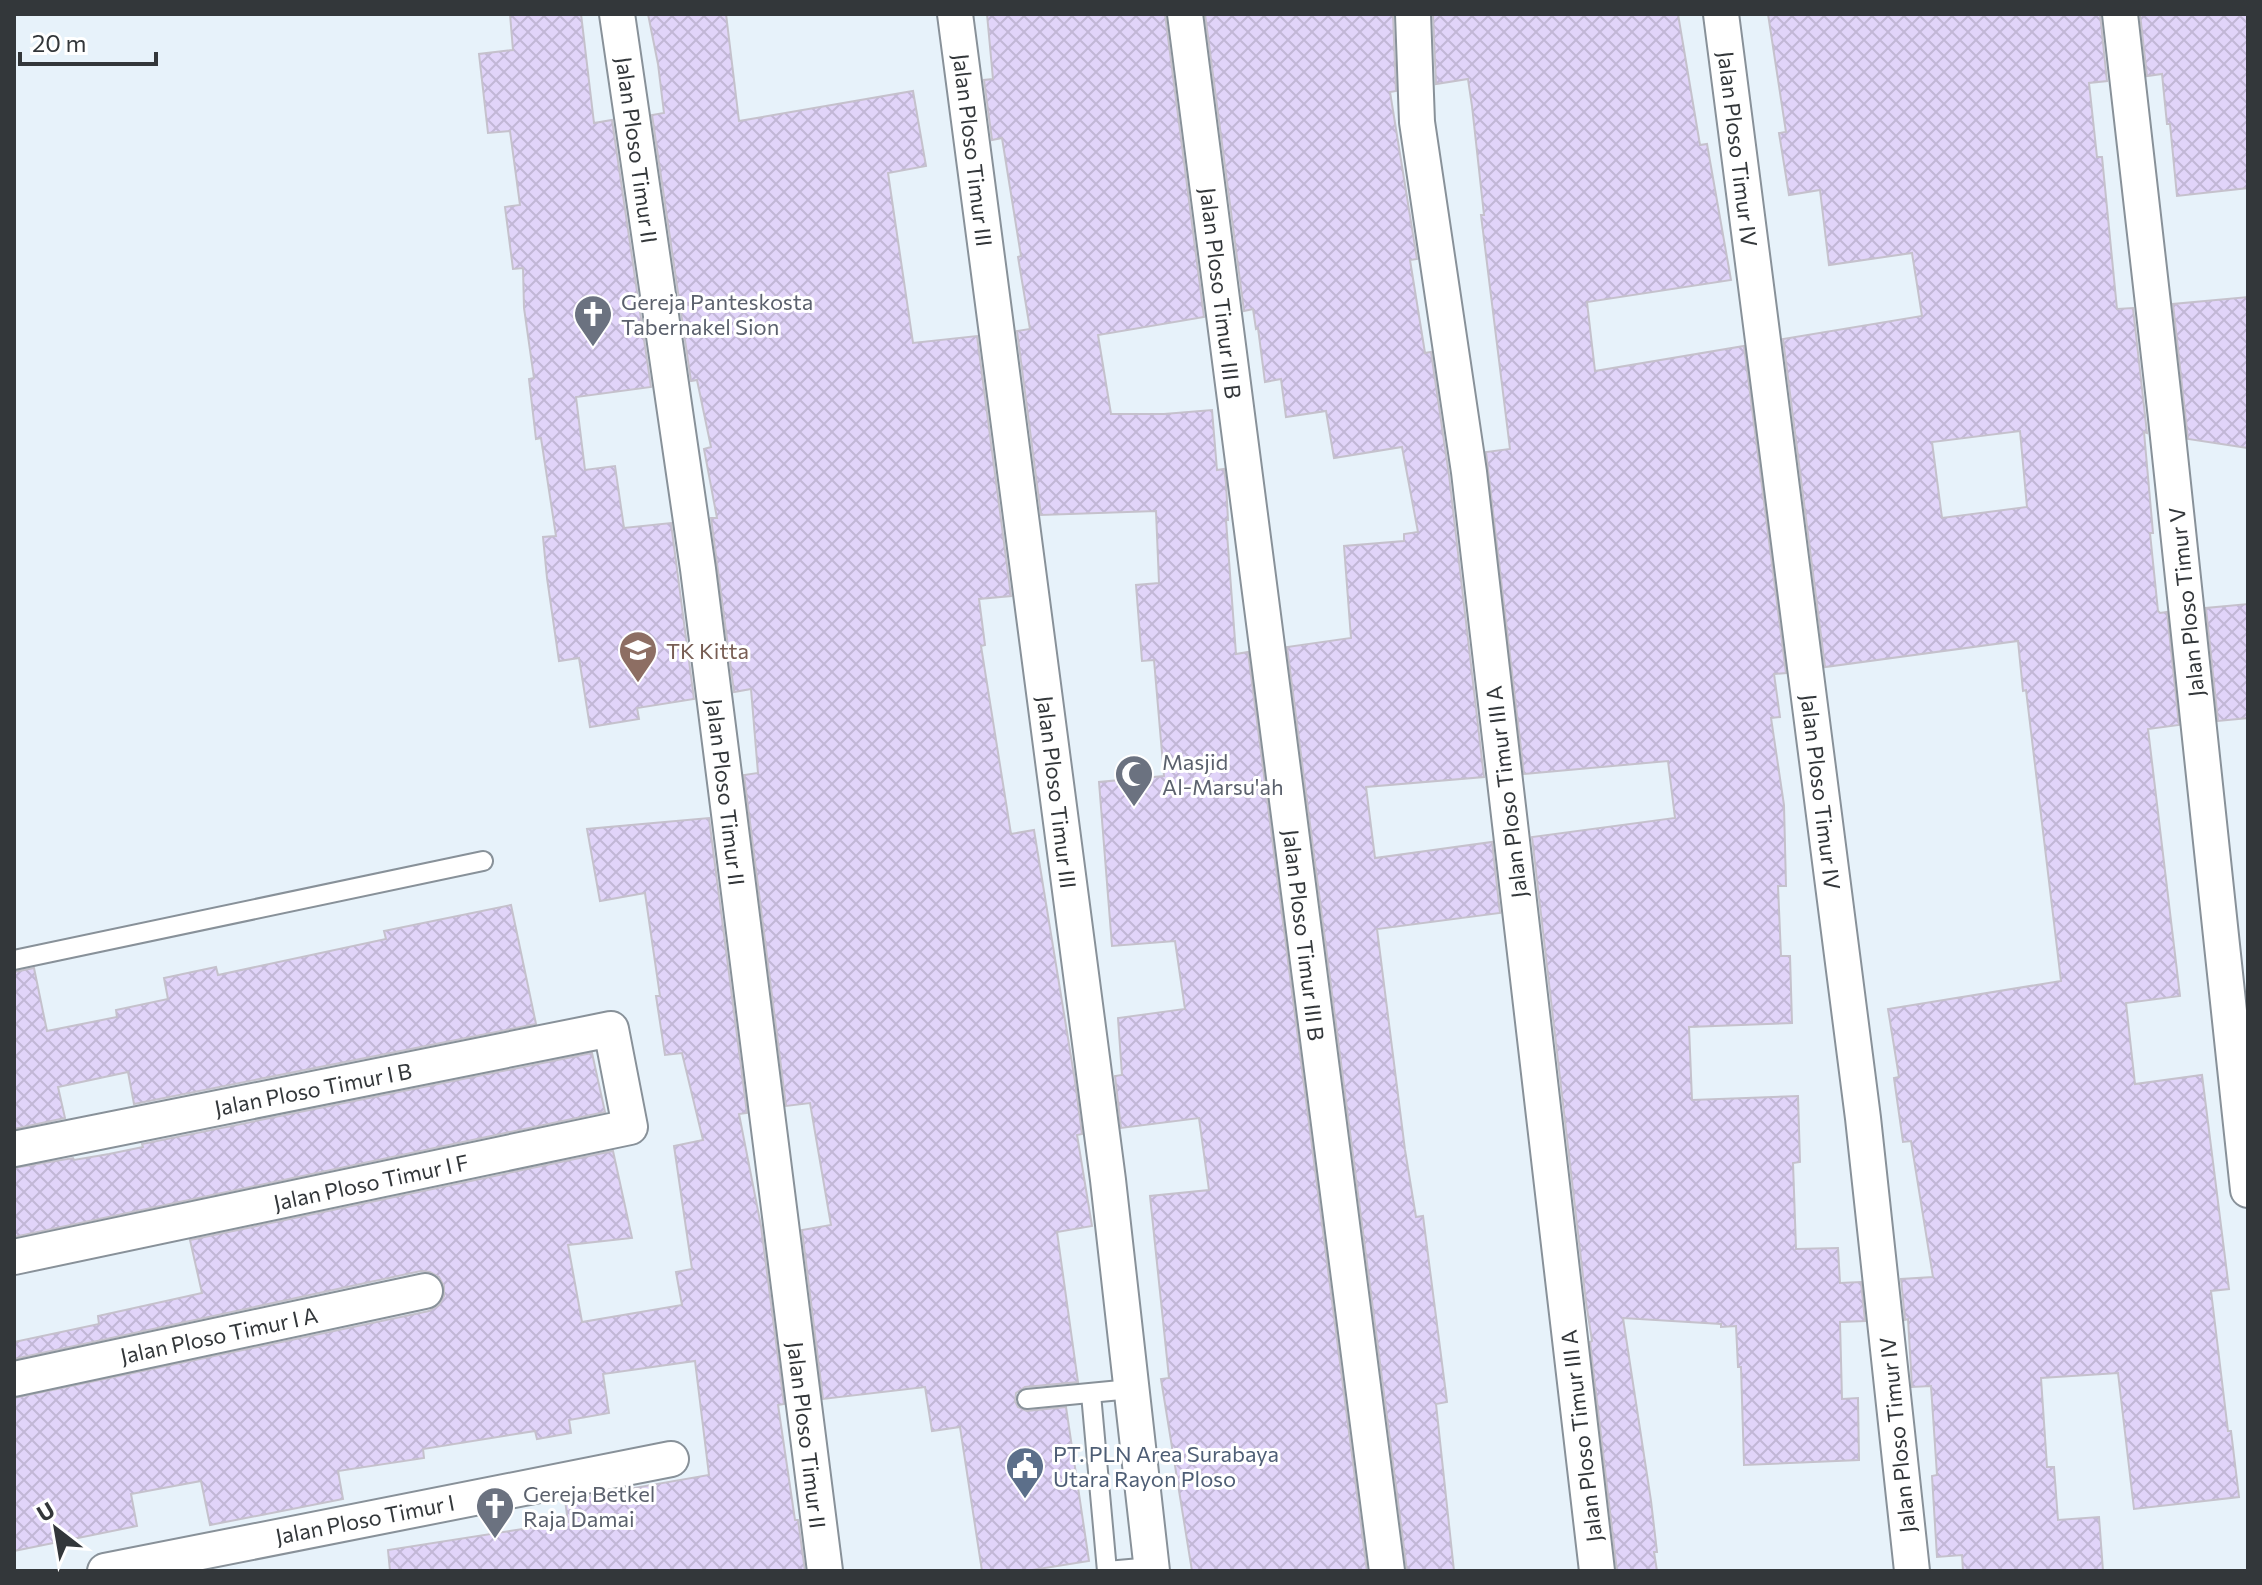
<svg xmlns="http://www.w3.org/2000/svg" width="2262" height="1585" font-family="Commissioner,sans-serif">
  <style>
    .building { fill: url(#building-cross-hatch); stroke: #c5c1cc; stroke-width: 2; fill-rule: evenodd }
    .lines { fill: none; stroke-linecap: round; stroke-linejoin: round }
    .lane-casing { stroke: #889199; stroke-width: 22 }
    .street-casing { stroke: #889199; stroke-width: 38 }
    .lane { stroke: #fff; stroke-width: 18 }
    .street { stroke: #fff; stroke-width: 34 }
    .labels { text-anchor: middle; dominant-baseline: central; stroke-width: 6; stroke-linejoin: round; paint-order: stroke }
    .street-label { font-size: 22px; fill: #33373a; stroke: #fff }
    .worship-label { font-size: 22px; fill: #5b616d; stroke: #fff; text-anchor: start }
    .education-label { font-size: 22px; fill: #785e54; stroke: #fff; text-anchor: start }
    .service-label { font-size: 22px; fill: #4e5e75; stroke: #fff; text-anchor: start }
  </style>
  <defs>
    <pattern id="building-cross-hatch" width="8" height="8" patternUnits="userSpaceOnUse" patternTransform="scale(2)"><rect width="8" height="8" fill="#e1d4f9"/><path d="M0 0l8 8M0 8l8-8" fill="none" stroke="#c2b7d6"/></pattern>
  </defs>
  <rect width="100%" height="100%" fill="#e7f2fa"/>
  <!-- building -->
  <g class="building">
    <path d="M 510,14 L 581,14 L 594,123 L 612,120 L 651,387 L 576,397 L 585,470 L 615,466 L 624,528 L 671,523 L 694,699 L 637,708 L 639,719 L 590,727 L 579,658 L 559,661 L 547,578 L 543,537 L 556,536 L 541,438 L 536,439 L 529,379 L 534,378 L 524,308 L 523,268 L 513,269 L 505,207 L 520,205 L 510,131 L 488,133 L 479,54 L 513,50 Z"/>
    <path d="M 648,14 L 726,14 L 739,121 L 913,91 L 926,166 L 888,173 L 913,343 L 977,336 L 1011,596 L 979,599 L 985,645 L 981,646 L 1011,834 L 1034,830 L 1075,1081 L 1082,1134 L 1077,1135 L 1092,1226 L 1057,1232 L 1078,1382 L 1025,1387 L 1016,1393 L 1015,1401 L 1018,1407 L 1027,1411 L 1066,1407 L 1089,1561 L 1026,1571 L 982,1571 L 960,1427 L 932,1431 L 925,1387 L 823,1399 L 802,1230 L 831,1225 L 810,1103 L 786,1106 L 744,775 L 758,773 L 751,689 L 734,692 L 711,518 L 717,518 L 704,449 L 711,447 L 697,380 L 691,381 L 652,115 L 664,113 L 658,64 Z"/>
    <path d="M 987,14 L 1165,14 L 1204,317 L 1098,335 L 1111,414 L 1164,414 L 1212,410 L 1217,470 L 1224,469 L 1226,483 L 1228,520 L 1226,520 L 1236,654 L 1248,652 L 1367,1571 L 1192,1571 L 1161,1379 L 1169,1378 L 1150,1196 L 1209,1190 L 1199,1118 L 1121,1128 L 1115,1076 L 1122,1075 L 1118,1018 L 1185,1009 L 1175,941 L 1112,946 L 1099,782 L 1164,776 L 1154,660 L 1142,661 L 1136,585 L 1159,583 L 1156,511 L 1041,515 L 1017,331 L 1030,329 L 1018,257 L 1021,256 L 1002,138 L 992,140 L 984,80 L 993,79 Z"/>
    <path d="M 1205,14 L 1393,14 L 1396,91 L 1390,92 L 1417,259 L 1410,260 L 1425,353 L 1431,352 L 1449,475 L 1484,777 L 1366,787 L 1375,858 L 1492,842 L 1500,913 L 1377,929 L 1405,1150 L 1416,1217 L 1423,1216 L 1447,1402 L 1436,1404 L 1454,1571 L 1407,1571 L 1287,647 L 1351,638 L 1344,546 L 1404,541 L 1404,534 L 1418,532 L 1402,447 L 1334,458 L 1326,411 L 1286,417 L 1281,379 L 1265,382 L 1258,328 L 1256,329 L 1253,309 L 1244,311 Z"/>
    <path d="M 1433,14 L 1678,14 L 1700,145 L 1707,144 L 1731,280 L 1587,302 L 1595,371 L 1744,346 L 1786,673 L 1774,674 L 1780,717 L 1771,718 L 1784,805 L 1786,886 L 1778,886 L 1781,956 L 1790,956 L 1792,1023 L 1689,1027 L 1692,1100 L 1798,1096 L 1800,1162 L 1793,1163 L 1796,1249 L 1838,1248 L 1840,1283 L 1861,1282 L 1865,1321 L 1840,1322 L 1842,1399 L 1858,1398 L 1859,1460 L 1744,1465 L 1741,1367 L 1738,1367 L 1736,1326 L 1721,1327 L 1721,1324 L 1623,1318 L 1651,1501 L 1657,1552 L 1654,1552 L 1657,1571 L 1617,1571 L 1590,1342 L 1592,1341 L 1586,1302 L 1532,837 L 1675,818 L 1668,761 L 1524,774 L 1486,452 L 1510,449 L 1481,215 L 1484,215 L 1472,106 L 1468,79 L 1436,84 Z"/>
    <path d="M 1768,14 L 2100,14 L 2107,81 L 2089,83 L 2097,157 L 2102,157 L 2117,309 L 2133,308 L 2147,433 L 2144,432 L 2153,533 L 2150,533 L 2158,611 L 2160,613 L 2167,612 L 2179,725 L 2148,729 L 2180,996 L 2126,1003 L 2135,1084 L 2202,1075 L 2229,1289 L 2211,1291 L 2228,1431 L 2231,1431 L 2239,1497 L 2134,1509 L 2118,1373 L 2041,1378 L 2047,1467 L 2054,1467 L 2058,1520 L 2099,1517 L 2103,1571 L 1963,1571 L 1962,1555 L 1937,1557 L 1932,1476 L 1937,1475 L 1931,1386 L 1912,1387 L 1908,1319 L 1905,1320 L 1901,1279 L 1933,1277 L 1911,1141 L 1903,1142 L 1894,1078 L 1899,1077 L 1888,1009 L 2061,981 L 2026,690 L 2023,691 L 2018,641 L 1825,667 L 1783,339 L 1922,316 L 1912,253 L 1829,265 L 1820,190 L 1789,195 L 1779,133 L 1786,132 ZM 2020,431 L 2027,507 L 1942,518 L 1932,442 Z"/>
    <path d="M 2140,14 L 2248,14 L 2248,188 L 2177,196 L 2170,124 L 2167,124 L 2162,74 L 2147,76 Z"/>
    <path d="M 2248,297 L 2248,448 L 2188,439 L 2173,304 Z"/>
    <path d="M 2248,604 L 2248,718 L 2218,721 L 2206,608 Z"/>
    <path d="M 709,818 L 747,1113 L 739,1114 L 761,1226 L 784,1404 L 778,1405 L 795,1520 L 798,1520 L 805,1571 L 390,1571 L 388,1550 L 568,1522 L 565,1500 L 709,1475 L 695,1361 L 603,1374 L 609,1413 L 569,1420 L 571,1433 L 537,1439 L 535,1431 L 423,1449 L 424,1458 L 338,1471 L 343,1499 L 210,1525 L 201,1481 L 131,1494 L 137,1526 L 14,1551 L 14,1398 L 429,1311 L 439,1305 L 444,1296 L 444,1286 L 439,1277 L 430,1272 L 421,1271 L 14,1359 L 14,1342 L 99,1324 L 98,1316 L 202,1293 L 190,1240 L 613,1151 L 632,1238 L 568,1245 L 582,1322 L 682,1305 L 676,1272 L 692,1269 L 674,1146 L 703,1140 L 682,1053 L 665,1055 L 656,996 L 660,996 L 645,893 L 600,901 L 587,829 Z"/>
    <path d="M 511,905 L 536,1024 L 134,1104 L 128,1072 L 58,1087 L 65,1118 L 14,1129 L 14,972 L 34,968 L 47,1031 L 117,1017 L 116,1010 L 168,999 L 164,978 L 216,967 L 218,975 L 386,939 L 384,931 Z"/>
    <path d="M 592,1053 L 605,1112 L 14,1237 L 14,1168 L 73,1158 L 74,1160 L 109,1154 L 143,1147 L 142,1144 Z"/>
  </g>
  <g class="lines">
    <defs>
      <g id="lane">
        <path d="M 14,960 L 483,861"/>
        <path d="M 1091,1394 L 1107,1571"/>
        <path d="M 1027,1399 L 1131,1389"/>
        <path d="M 1107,1571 L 1152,1567"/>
      </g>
      <g id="street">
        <path d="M 617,14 L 698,569 L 825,1571"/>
        <path d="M 955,14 L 1108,1180 L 1152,1571"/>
        <path d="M 1185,14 L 1387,1571"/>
        <path d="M 1413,14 L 1417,122 L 1469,472 L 1597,1571"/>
        <path d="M 1721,14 L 1863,1118 L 1912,1571"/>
        <path d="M 2120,14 L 2166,418 L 2248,1190"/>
        <path d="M 14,1149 L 611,1029 L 630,1127 L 14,1257"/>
        <path d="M 14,1379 L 425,1291"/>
        <path d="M 105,1571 L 671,1459"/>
      </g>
    </defs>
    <!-- lane casing -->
    <use href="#lane" class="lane-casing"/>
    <!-- street casing -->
    <use href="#street" class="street-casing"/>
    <!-- lane -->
    <use href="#lane" class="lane"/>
    <!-- street -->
    <use href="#street" class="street"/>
  </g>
  <!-- icons -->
  <defs>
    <symbol id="church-pin" viewBox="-11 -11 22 30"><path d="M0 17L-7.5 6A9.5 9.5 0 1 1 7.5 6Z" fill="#6b7280" stroke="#fff"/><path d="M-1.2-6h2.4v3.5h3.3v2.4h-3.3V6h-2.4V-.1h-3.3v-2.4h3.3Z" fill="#fff"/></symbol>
    <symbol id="school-pin" viewBox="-11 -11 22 30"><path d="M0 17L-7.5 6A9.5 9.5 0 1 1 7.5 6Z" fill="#8d6e63" stroke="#fff"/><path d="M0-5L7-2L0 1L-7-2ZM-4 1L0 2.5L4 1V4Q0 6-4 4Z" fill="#fff"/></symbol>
    <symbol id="mosque-pin" viewBox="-11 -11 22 30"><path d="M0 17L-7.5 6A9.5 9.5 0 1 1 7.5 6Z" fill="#6b7280" stroke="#fff"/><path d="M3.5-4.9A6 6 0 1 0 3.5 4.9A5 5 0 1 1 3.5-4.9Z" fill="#fff"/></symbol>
    <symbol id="civic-pin" viewBox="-11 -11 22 30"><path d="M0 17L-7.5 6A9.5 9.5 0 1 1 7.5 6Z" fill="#5c6f8a" stroke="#fff"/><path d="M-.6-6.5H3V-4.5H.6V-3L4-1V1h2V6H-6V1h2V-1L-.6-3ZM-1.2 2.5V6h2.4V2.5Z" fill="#fff"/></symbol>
  </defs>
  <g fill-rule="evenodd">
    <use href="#church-pin" x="571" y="292" width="44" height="60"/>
    <use href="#school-pin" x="616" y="628" width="44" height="60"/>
    <use href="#mosque-pin" x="1112" y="752" width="44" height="60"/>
    <use href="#civic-pin" x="1003" y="1444" width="44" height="60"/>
    <use href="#church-pin" x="473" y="1484" width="44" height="60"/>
  </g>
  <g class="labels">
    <!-- street labels -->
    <g class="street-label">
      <text transform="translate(1738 149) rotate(83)">Jalan Ploso Timur IV</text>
      <text transform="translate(637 150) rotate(82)">Jalan Ploso Timur II</text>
      <text transform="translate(973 150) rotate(83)">Jalan Ploso Timur III</text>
      <text transform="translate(1221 293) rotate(83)">Jalan Ploso Timur III B</text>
      <text transform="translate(2186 602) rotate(-96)">Jalan Ploso Timur V</text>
      <text transform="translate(726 792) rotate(83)">Jalan Ploso Timur II</text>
      <text transform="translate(1057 792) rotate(83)">Jalan Ploso Timur III</text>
      <text transform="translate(1506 792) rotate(-97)">Jalan Ploso Timur III A</text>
      <text transform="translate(1821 792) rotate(83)">Jalan Ploso Timur IV</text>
      <text transform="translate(1304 935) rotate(83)">Jalan Ploso Timur III B</text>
      <text transform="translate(313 1089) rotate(-11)">Jalan Ploso Timur I B</text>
      <text transform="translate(371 1182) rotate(-12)">Jalan Ploso Timur I F</text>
      <text transform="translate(219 1335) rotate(-12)">Jalan Ploso Timur I A</text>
      <text transform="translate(807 1435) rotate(83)">Jalan Ploso Timur II</text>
      <text transform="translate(1897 1435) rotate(-96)">Jalan Ploso Timur IV</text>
      <text transform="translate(1581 1436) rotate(-97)">Jalan Ploso Timur III A</text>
      <text transform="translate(365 1519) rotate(-11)">Jalan Ploso Timur I</text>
    </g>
    <!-- worship labels -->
    <g class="worship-label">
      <text x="621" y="301">Gereja Panteskosta<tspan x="621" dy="25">Tabernakel Sion</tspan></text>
      <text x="1162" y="761">Masjid<tspan x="1162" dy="25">Al-Marsu'ah</tspan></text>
      <text x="523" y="1493">Gereja Betkel<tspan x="523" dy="25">Raja Damai</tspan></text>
    </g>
    <!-- education labels -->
    <g class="education-label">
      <text x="666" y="650">TK Kitta</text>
    </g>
    <!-- service labels -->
    <g class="service-label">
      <text x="1053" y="1453">PT. PLN Area Surabaya<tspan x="1053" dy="25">Utara Rayon Ploso</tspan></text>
    </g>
  </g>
  <!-- border -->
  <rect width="2262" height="1585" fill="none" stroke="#33373a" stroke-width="32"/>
  <!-- north arrow -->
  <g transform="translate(56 1529) rotate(329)" stroke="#ffffff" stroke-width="6" paint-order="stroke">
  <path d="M0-6L14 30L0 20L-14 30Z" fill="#33373a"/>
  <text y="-12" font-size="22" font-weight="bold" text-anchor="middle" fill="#33373a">U</text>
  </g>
  <!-- scale -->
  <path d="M20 52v12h136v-12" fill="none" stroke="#33373a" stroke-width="4"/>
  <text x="32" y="52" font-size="24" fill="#33373a" stroke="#ffffff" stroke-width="6" paint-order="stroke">20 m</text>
</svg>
